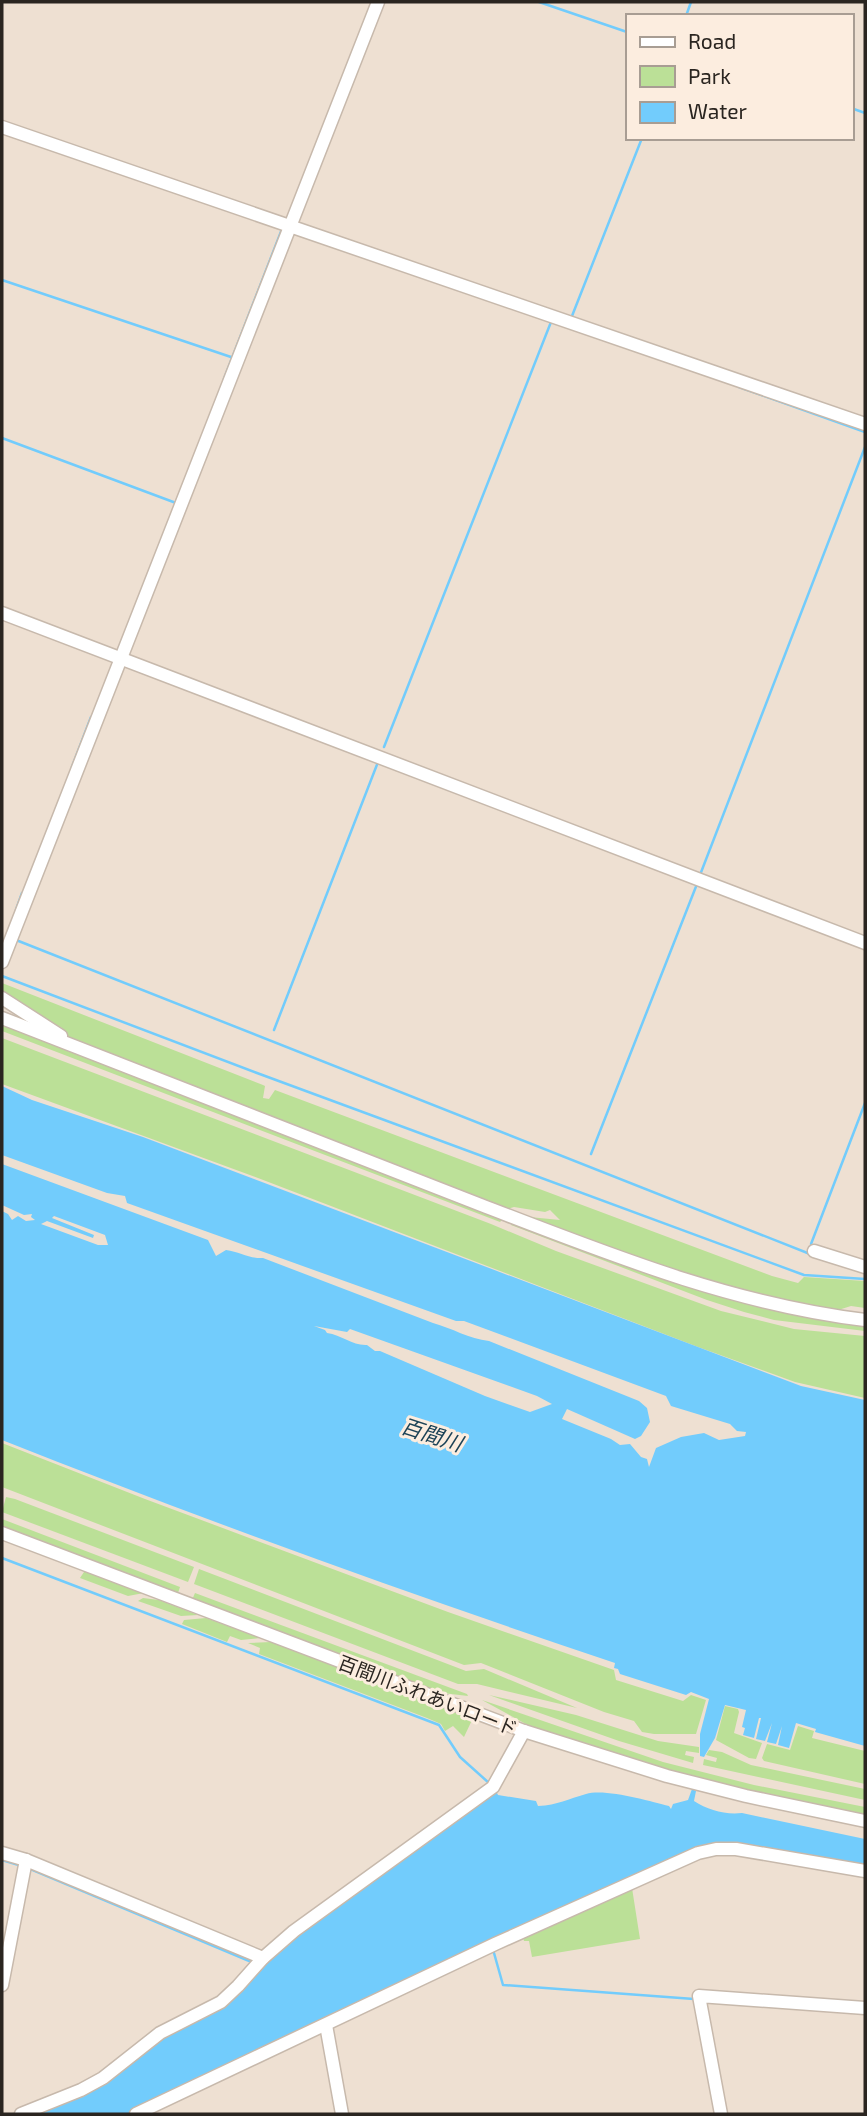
<svg xmlns="http://www.w3.org/2000/svg" width="867" height="2116" font-family="'Exo 2','Noto Sans JP',sans-serif">
  <style>
    .green { fill: #bbe097 }
    .water { fill: #72ccfc; fill-rule: evenodd }
    .lines { fill: none; stroke-linecap: round; stroke-linejoin: round }
    .stream { stroke: #72ccfc; stroke-width: 2.5 }
    .minor-casing { stroke: #c7b9ac; stroke-width: 15 }
    .minor { stroke: #fff; stroke-width: 12 }
    .labels { text-anchor: middle; dominant-baseline: central; stroke-width: 6; stroke-linejoin: round; paint-order: stroke }
    .street-label { font-size: 19px; fill: #2a2520; stroke: #fceddf }
    .water-label { font-size: 21px; font-style: italic; fill: #1c4357; stroke: #fceddf }
  </style>
  <rect width="100%" height="100%" fill="#eee0d2"/>
  <!-- green -->
  <g class="green">
    <path d="M 2,983 L 263,1085 L 265,1086 L 263,1098 L 269,1099 L 275,1090 L 772,1276 L 798,1283 L 804,1277 L 865,1281 L 865,1308 L 851,1306 L 835,1311 L 712,1284 L 519,1216 L 560,1220 L 550,1210 L 545,1212 L 514,1207 L 507,1209 L 70,1041 L 62,1028 L 2,996 Z"/>
    <path d="M 2,1022 L 180,1095 L 502,1218 L 502,1220 L 500,1222 L 2,1031 Z"/>
    <path d="M 2,1038 L 491,1224 L 556,1251 L 721,1311 L 794,1329 L 865,1336 L 865,1398 L 795,1382 L 698,1347 L 258,1178 L 2,1084 Z"/>
    <path d="M 512,1223 L 652,1275 L 750,1304 L 865,1325 L 865,1331 L 774,1320 L 744,1312 L 707,1300 L 511,1225 Z"/>
    <path d="M 2,1443 L 145,1499 L 448,1612 L 614,1670 L 616,1680 L 683,1701 L 691,1695 L 706,1700 L 696,1734 L 654,1734 L 642,1732 L 634,1721 L 604,1712 L 481,1663 L 464,1665 L 2,1487 Z"/>
    <path d="M 6,1497 L 15,1499 L 194,1567 L 188,1582 L 2,1512 Z"/>
    <path d="M 2,1519 L 180,1587 L 178,1593 L 2,1527 Z"/>
    <path d="M 199,1569 L 466,1671 L 484,1669 L 577,1708 L 477,1684 L 458,1684 L 194,1584 Z"/>
    <path d="M 84,1572 L 87,1572 L 144,1593 L 128,1596 L 80,1578 Z"/>
    <path d="M 195,1593 L 467,1694 L 468,1696 L 434,1692 L 192,1600 Z"/>
    <path d="M 143,1598 L 159,1600 L 198,1615 L 181,1616 L 138,1601 Z"/>
    <path d="M 206,1618 L 258,1637 L 260,1638 L 241,1640 L 230,1636 L 227,1642 L 182,1624 L 184,1620 Z"/>
    <path d="M 271,1642 L 473,1718 L 464,1737 L 453,1726 L 445,1731 L 441,1724 L 427,1718 L 259,1654 L 260,1648 L 248,1643 Z"/>
    <path d="M 489,1695 L 576,1715 L 658,1741 L 699,1747 L 699,1753 L 686,1751 L 685,1755 L 694,1757 L 693,1763 L 619,1741 Z"/>
    <path d="M 482,1700 L 663,1762 L 754,1785 L 865,1807 L 865,1815 L 787,1800 L 665,1769 L 535,1729 Z"/>
    <path d="M 725,1706 L 738,1709 L 739,1712 L 734,1733 L 762,1743 L 756,1759 L 749,1758 L 716,1740 Z"/>
    <path d="M 798,1726 L 814,1731 L 812,1738 L 865,1751 L 865,1784 L 764,1761 L 762,1758 L 767,1744 L 790,1750 Z"/>
    <path d="M 709,1750 L 722,1752 L 751,1765 L 865,1789 L 865,1800 L 703,1765 L 704,1759 L 716,1762 L 717,1758 L 706,1755 Z"/>
    <path d="M 632,1888 L 640,1939 L 532,1957 L 529,1941 L 524,1941 L 523,1937 Z"/>
  </g>
  <!-- water -->
  <g class="water">
    <path d="M 2,1086 L 32,1100 L 143,1137 L 801,1386 L 865,1400 L 865,1746 L 815,1732 L 816,1729 L 796,1723 L 789,1748 L 778,1745 L 782,1726 L 776,1744 L 767,1742 L 772,1723 L 765,1741 L 756,1739 L 761,1718 L 759,1718 L 754,1738 L 743,1735 L 745,1728 L 742,1727 L 746,1710 L 725,1705 L 715,1738 L 704,1757 L 700,1756 L 700,1734 L 709,1699 L 691,1692 L 686,1695 L 620,1674 L 618,1669 L 614,1668 L 615,1663 C 409,1594 204,1520 2,1440 L 2,1211 L 8,1214 L 12,1220 L 18,1216 L 26,1221 L 35,1220 L 31,1217 L 32,1214 L 24,1215 L 2,1205 L 2,1164 L 208,1240 L 216,1256 L 226,1250 C 240,1252 250,1259 263,1258 L 433,1323 C 452,1328 469,1339 489,1341 L 639,1401 L 647,1408 L 650,1422 L 641,1436 L 635,1439 L 567,1409 L 562,1419 L 611,1439 L 620,1445 L 630,1444 L 641,1457 L 647,1459 L 649,1467 L 656,1448 L 681,1437 L 704,1433 L 719,1440 L 745,1436 L 746,1432 L 737,1431 L 730,1424 L 671,1406 L 666,1396 L 464,1321 L 456,1321 L 127,1203 L 125,1196 L 107,1193 L 2,1155 ZM 54,1216 L 105,1235 L 108,1245 L 98,1245 L 41,1224 L 47,1221 L 93,1238 L 94,1235 L 52,1218 ZM 314,1326 L 347,1332 L 350,1329 L 537,1396 L 552,1404 L 530,1412 L 485,1396 L 380,1351 L 375,1351 L 367,1345 C 353,1346 342,1335 327,1333 L 325,1330 Z"/>
    <path d="M 692,1789 L 696,1791 L 694,1801 C 708,1810 725,1815 742,1813 L 865,1839 L 865,1868 L 701,1847 L 510,1932 L 128,2114 L 34,2114 L 174,2030 L 207,2015 L 281,1949 L 496,1791 L 498,1795 L 536,1801 L 538,1806 C 558,1805 568,1799 586,1794 C 605,1788 649,1801 669,1806 L 671,1809 L 673,1804 L 688,1800 Z"/>
  </g>
  <g class="lines">
    <!-- stream -->
    <g class="stream">
      <path d="M 539,2 L 627,32"/>
      <path d="M 686,16 L 691,2"/>
      <path d="M 851,108 L 865,113"/>
      <path d="M 2,280 L 231,357"/>
      <path d="M 572,316 L 642,138"/>
      <path d="M 224,379 L 282,229"/>
      <path d="M 739,387 L 865,432"/>
      <path d="M 2,438 L 176,503"/>
      <path d="M 384,747 L 551,322"/>
      <path d="M 72,767 L 91,717"/>
      <path d="M 700,875 L 865,447"/>
      <path d="M 16,910 L 22,893"/>
      <path d="M 16,940 L 810,1254"/>
      <path d="M 2,976 L 257,1073 L 804,1275 L 865,1279"/>
      <path d="M 274,1030 L 378,762"/>
      <path d="M 591,1154 L 697,884"/>
      <path d="M 811,1244 L 865,1103"/>
      <path d="M 2,1558 L 439,1725 L 460,1757 L 489,1783"/>
      <path d="M 2,1860 L 22,1866"/>
      <path d="M 28,1868 L 254,1963"/>
      <path d="M 494,1953 L 503,1985 L 694,1999"/>
    </g>
    <defs>
      <g id="minor">
        <path d="M 2,127 L 865,424"/>
        <path d="M 2,613 L 865,943"/>
        <path d="M 2,962 L 378,2"/>
        <path d="M 2,998 L 61,1036"/>
        <path d="M 2,1018 C 162,1080 321,1144 481,1205 C 606,1253 731,1304 865,1320"/>
        <path d="M 814,1251 L 865,1267"/>
        <path d="M 2,1533 L 524,1731 L 667,1776 L 746,1796 L 865,1821"/>
        <path d="M 2,1853 L 26,1860 L 263,1958"/>
        <path d="M 2,1985 L 26,1860"/>
        <path d="M 326,2025 L 342,2114"/>
        <path d="M 21,2114 L 81,2090 L 103,2078 L 160,2033 L 221,2002 L 238,1986 L 263,1958 L 294,1931 L 493,1787 L 524,1731"/>
        <path d="M 136,2114 L 495,1944 L 698,1853 L 716,1849 L 736,1849 L 865,1871"/>
        <path d="M 721,2114 L 699,1996 L 865,2008"/>
      </g>
    </defs>
    <!-- minor casing -->
    <use href="#minor" class="minor-casing"/>
    <!-- minor -->
    <use href="#minor" class="minor"/>
  </g>
  <g class="labels">
    <!-- street labels -->
    <g class="street-label">
      <text transform="translate(428 1695) rotate(21)">百間川ふれあいロード</text>
    </g>
    <!-- water labels -->
    <g class="water-label">
      <text transform="translate(432 1434) rotate(18)">百間川</text>
    </g>
  </g>
  <!-- border -->
  <rect width="867" height="2116" fill="none" stroke="#2a2520" stroke-width="7"/>
  <!-- legend -->
  <rect x="626" y="14" width="228" height="126" fill="#fceddf" stroke="#a89d93" stroke-width="2"/>
  <rect x="640" y="37" width="35" height="10" fill="#ffffff" stroke="#a89d93" stroke-width="2"/>
  <text x="688" y="49" font-size="21" fill="#2a2520">Road</text>
  <rect x="640" y="66" width="35" height="21" fill="#bbe097" stroke="#a89d93" stroke-width="2"/>
  <text x="688" y="84" font-size="21" fill="#2a2520">Park</text>
  <rect x="640" y="102" width="35" height="21" fill="#72ccfc" stroke="#a89d93" stroke-width="2"/>
  <text x="688" y="119" font-size="21" fill="#2a2520">Water</text>
</svg>
